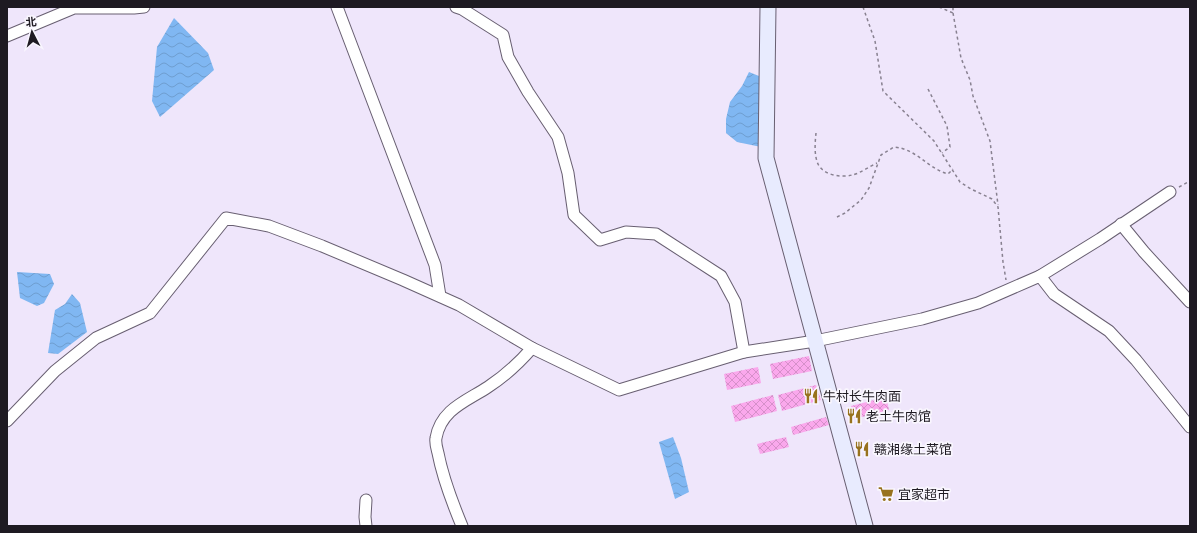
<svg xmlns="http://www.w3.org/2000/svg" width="1197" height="533" font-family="'Noto Sans','Noto Sans SC',sans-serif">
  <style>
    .water { fill: url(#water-waves) }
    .building { fill: url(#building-cross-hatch) }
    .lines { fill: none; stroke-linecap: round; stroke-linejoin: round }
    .street-casing { stroke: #685f71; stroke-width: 13 }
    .secondary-casing { stroke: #685f71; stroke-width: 17 }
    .path { stroke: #888190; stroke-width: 1.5; stroke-dasharray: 3 3; stroke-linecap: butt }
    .street { stroke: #fff; stroke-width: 11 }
    .secondary { stroke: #e8ebfe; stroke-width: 15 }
    .labels { text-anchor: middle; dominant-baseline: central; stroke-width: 3.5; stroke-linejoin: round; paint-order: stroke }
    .poi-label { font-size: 13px; fill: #1e1a22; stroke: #f9f6fe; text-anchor: start }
  </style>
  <defs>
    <pattern id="water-waves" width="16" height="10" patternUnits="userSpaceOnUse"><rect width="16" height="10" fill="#80b7f2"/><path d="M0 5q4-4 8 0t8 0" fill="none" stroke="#6e9dcf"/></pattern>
    <pattern id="building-cross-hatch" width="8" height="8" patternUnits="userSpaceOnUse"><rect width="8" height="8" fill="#faa8ec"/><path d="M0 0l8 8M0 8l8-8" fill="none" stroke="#d690ca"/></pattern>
  </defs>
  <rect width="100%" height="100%" fill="#efe6fb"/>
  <!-- water -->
  <g class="water">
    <path d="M 174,18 L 208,53 L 214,70 L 160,117 L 152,101 L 157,47 Z"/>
    <path d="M 749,72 L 764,78 L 761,147 L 737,142 L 726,133 L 726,119 L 730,102 L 742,86 Z"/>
    <path d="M 17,272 L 50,274 L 54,284 L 44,303 L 37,306 L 20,298 Z"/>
    <path d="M 72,294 L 80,303 L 87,332 L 58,354 L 48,353 L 55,310 L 65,304 Z"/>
    <path d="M 673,437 L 681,458 L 689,492 L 675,499 L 659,442 Z"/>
  </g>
  <!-- building -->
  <g class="building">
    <path d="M 809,356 L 812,371 L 773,379 L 770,364 Z"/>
    <path d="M 758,367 L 761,383 L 727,390 L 724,374 Z"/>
    <path d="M 816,385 L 821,400 L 782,411 L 778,395 Z"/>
    <path d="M 773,395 L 777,411 L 735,422 L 731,406 Z"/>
    <path d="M 886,397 L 889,410 L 854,419 L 851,406 Z"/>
    <path d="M 826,417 L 829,425 L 793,435 L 791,427 Z"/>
    <path d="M 786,437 L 789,447 L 760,454 L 757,444 Z"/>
  </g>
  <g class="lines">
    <defs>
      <g id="street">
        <path d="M 337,7 L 435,265 L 440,296"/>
        <path d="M 456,7 L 462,9 L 503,35 L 508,57 L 528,92 L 558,137 L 568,173 L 574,215 L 600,240 L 626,232 L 656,234 L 721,276 L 735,302 L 744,352 L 619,390 L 532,348"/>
        <path d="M 7,36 L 74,8 L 134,8 L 144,7"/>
        <path d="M 1121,224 L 1144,252 L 1190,302"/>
        <path d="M 1040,276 L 1100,239 L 1170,192"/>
        <path d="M 744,352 L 815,341 L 922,319 L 978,303 L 1040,276 L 1054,294 L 1109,331 L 1136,360 L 1190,427"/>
        <path d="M 7,421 L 55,371 L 96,338 L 150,313 L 226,218 L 269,226 L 322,246 L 403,280 L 459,305 L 532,348 C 519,363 505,376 488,387 C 467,401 441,409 436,438 C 435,443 437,449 438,453 C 443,479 452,502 462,526"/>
        <path d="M 366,500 L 365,517 L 366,526"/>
      </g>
      <path id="secondary" d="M 768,7 L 766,158 L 865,526"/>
    </defs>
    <!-- street casing -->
    <use href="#street" class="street-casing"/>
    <!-- secondary casing -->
    <use href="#secondary" class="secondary-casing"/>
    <!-- path -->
    <g class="path">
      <path d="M 863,7 L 875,41 L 883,91 L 934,141 L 960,182 L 971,189 L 992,199 L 998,207 L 1003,262 L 1006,280"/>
      <path d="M 939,7 L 953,13 L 953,7"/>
      <path d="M 953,13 L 961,58 L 970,80 L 973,96 L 990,141 L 998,205"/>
      <path d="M 928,89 L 947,126 L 950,147 L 942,153"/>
      <path d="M 816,133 C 815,143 814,155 818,164 C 823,175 841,178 852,175 C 859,174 870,166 877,163"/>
      <path d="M 1179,187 L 1190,181"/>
      <path d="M 837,217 L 845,213 L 861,200 L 869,188 L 881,155 L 894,147 C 917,149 927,168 948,174 L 953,169"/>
    </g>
    <!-- street -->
    <use href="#street" class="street"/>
    <!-- secondary -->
    <use href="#secondary" class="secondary"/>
  </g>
  <!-- icons -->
  <defs>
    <symbol id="restaurant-bare" viewBox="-9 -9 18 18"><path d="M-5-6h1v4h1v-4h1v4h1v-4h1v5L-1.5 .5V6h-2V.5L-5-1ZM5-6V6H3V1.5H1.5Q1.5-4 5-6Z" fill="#98721d" stroke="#f9f6fe" stroke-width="2.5" paint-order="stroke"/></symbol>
    <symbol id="supermarket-bare" viewBox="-9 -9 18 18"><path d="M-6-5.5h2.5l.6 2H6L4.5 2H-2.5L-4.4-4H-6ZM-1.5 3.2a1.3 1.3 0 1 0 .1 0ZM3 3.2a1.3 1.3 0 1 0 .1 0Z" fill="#98721d" stroke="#f9f6fe" stroke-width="2.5" paint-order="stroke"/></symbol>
  </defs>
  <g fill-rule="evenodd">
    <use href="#restaurant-bare" x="800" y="385" width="22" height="22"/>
    <use href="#restaurant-bare" x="843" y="405" width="22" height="22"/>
    <use href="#restaurant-bare" x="851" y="438" width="22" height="22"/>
    <use href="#supermarket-bare" x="875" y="483" width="22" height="22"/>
  </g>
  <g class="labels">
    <!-- poi labels -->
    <g class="poi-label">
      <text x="823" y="396">牛村长牛肉面</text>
      <text x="866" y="416">老土牛肉馆</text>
      <text x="874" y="449">赣湘缘土菜馆</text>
      <text x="898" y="494">宜家超市</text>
    </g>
  </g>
  <!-- border -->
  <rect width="1197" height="533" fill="none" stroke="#1e1a22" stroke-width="16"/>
  <!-- north arrow -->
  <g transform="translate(32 32) rotate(354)" stroke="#f9f6fe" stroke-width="3" paint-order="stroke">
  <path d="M0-3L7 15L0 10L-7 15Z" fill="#1e1a22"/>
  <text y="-6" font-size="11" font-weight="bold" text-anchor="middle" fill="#1e1a22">北</text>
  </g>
</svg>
